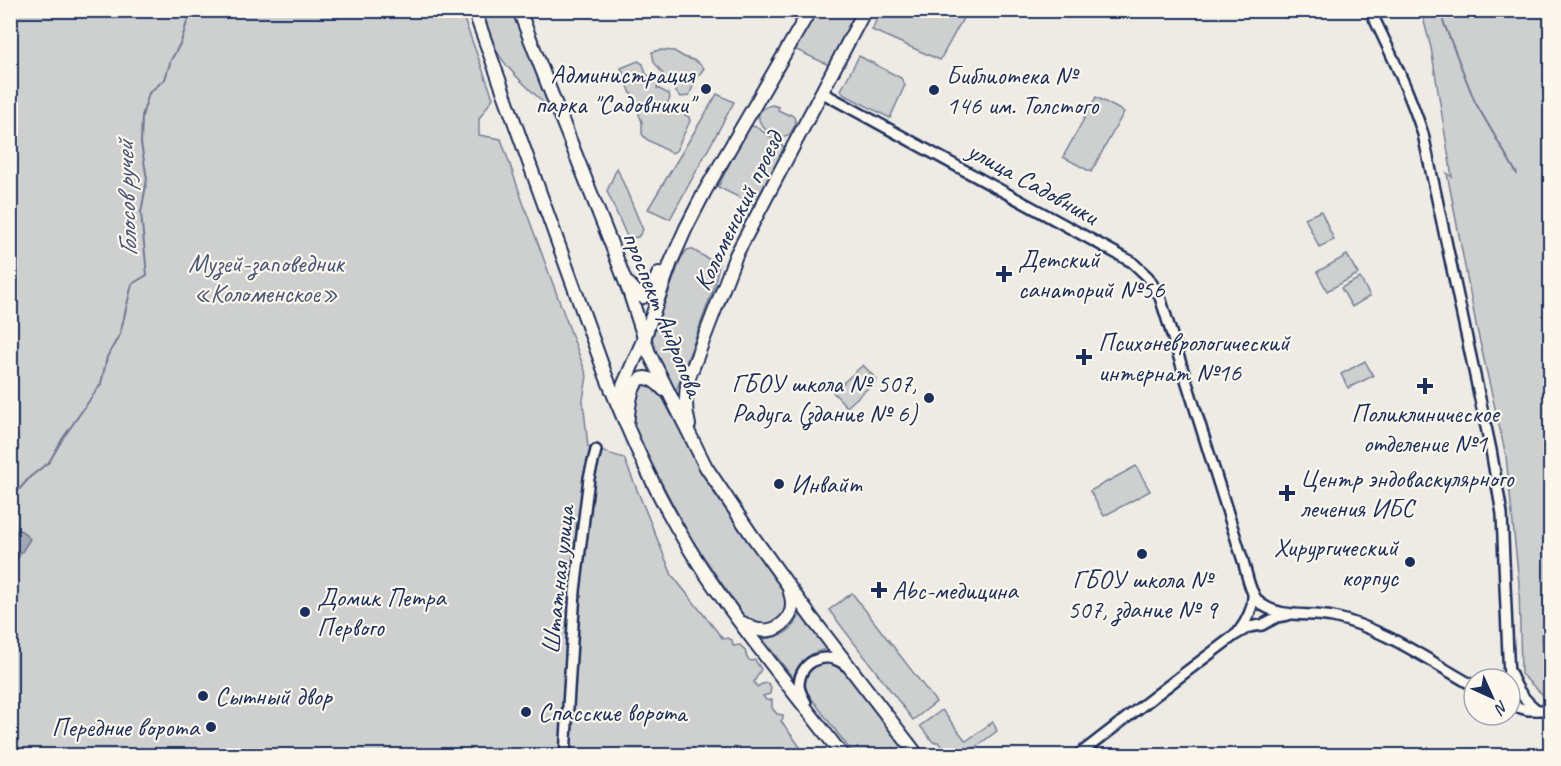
<svg xmlns="http://www.w3.org/2000/svg" width="1561" height="766" font-family="Caveat,sans-serif">
  <style>
    .green { fill: #cecfcf; stroke: #747f96; stroke-width: 1.5 }
    .water { fill: #a3a8b4; stroke: #6d7892; stroke-width: 1.5 }
    .lines { fill: none; stroke-linecap: round; stroke-linejoin: round }
    .stream { stroke: #6d7892; stroke-width: 2 }
    .minor-casing { stroke: #1b2f5e; stroke-width: 14 }
    .major-casing { stroke: #1b2f5e; stroke-width: 16 }
    .minor { stroke: #fbf7ec; stroke-width: 9 }
    .major { stroke: #fbf7ec; stroke-width: 12 }
    .poi-dot { fill: #1b2f5e; stroke: #fbf7ec; stroke-width: 2 }
    .labels { text-anchor: middle; dominant-baseline: central; stroke-width: 4.5; stroke-linejoin: round; paint-order: stroke }
    .poi-label { font-size: 26px; fill: #1b2f5e; stroke: #fbf7ec; text-anchor: start }
    .street-label { font-size: 26px; fill: #1b2f5e; stroke: #fbf7ec }
    .park-label { font-size: 26px; fill: #48577a; stroke: #fbf7ec }
    .water-label { font-size: 27px; font-style: italic; fill: #445378; stroke: #fbf7ec }
  </style>
  <rect width="100%" height="100%" fill="#eeebe4"/>
  <filter id="ink" filterUnits="userSpaceOnUse"><feTurbulence type="fractalNoise" baseFrequency=".0167" numOctaves="2"/><feDisplacementMap in="SourceGraphic" scale="12" xChannelSelector="R" yChannelSelector="G"/><feConvolveMatrix kernelMatrix="1 2 1 2 8 2 1 2 1" color-interpolation-filters="sRGB"/></filter>
  <g filter="url(#ink)">
    <!-- green -->
    <g class="green">
      <path d="M 1425,10 L 1550,11 L 1550,632 L 1542,634 L 1543,654 L 1548,655 L 1550,702 L 1521,674 L 1519,583 L 1506,456 L 1477,329 L 1447,173 L 1452,177 L 1431,48 L 1422,14 L 1425,12 Z"/>
      <path d="M 10,11 L 461,11 L 493,98 L 479,119 L 479,135 L 501,139 L 526,211 L 587,376 L 583,400 L 588,447 L 624,458 L 672,575 L 723,639 L 728,638 L 732,640 L 733,646 L 740,645 L 745,650 L 747,658 L 751,661 L 755,660 L 761,669 L 754,682 L 757,687 L 762,684 L 768,683 L 771,687 L 770,694 L 763,696 L 766,700 L 772,700 L 772,708 L 777,714 L 783,715 L 783,718 L 781,721 L 806,755 L 11,755 Z"/>
      <path d="M 483,11 L 512,11 L 551,111 C 534,91 510,75 497,51 C 491,39 487,24 483,11 Z"/>
      <path d="M 816,11 L 859,11 L 831,66 L 794,49 Z"/>
      <path d="M 880,11 L 880,10 L 967,11 L 940,60 L 872,30 Z"/>
      <path d="M 660,50 L 674,51 L 684,57 L 696,61 L 704,68 L 695,81 L 689,96 L 680,97 L 654,62 L 652,52 Z"/>
      <path d="M 859,56 L 901,78 L 905,85 L 890,118 L 843,94 L 841,90 Z"/>
      <path d="M 638,61 L 643,64 L 646,74 L 656,80 L 658,84 L 657,88 L 669,94 L 670,98 L 666,106 L 689,117 L 690,121 L 676,151 L 671,153 L 646,139 L 642,134 L 642,122 L 621,68 Z"/>
      <path d="M 717,94 L 734,102 L 670,219 L 648,209 Z"/>
      <path d="M 1096,97 L 1124,112 L 1091,172 L 1063,157 Z"/>
      <path d="M 772,105 L 779,107 L 778,110 L 789,115 L 790,114 L 794,117 L 796,124 L 790,134 C 787,135 785,137 781,137 C 765,135 745,112 772,105 Z"/>
      <path d="M 752,126 L 756,127 L 781,144 L 786,151 L 754,205 L 718,187 L 747,128 Z"/>
      <path d="M 617,168 L 643,230 L 638,237 L 628,239 L 607,191 Z"/>
      <path d="M 1321,211 L 1334,240 L 1319,247 L 1305,218 Z"/>
      <path d="M 691,249 L 719,265 L 714,287 L 676,391 L 651,341 L 681,258 L 687,250 Z"/>
      <path d="M 1347,255 L 1358,274 L 1327,291 L 1317,272 Z"/>
      <path d="M 1360,278 L 1370,296 L 1352,307 L 1341,288 Z"/>
      <path d="M 1365,361 L 1373,376 L 1348,388 L 1341,374 Z"/>
      <path d="M 863,365 L 877,380 L 847,407 L 833,392 Z"/>
      <path d="M 647,382 L 659,392 L 714,493 L 787,593 L 789,598 L 784,617 L 771,626 L 749,622 L 742,613 L 692,540 L 643,448 L 635,429 L 633,407 L 638,387 Z"/>
      <path d="M 1136,466 L 1150,491 L 1104,516 L 1090,491 Z"/>
      <path d="M 852,593 L 936,702 L 913,720 L 829,610 Z"/>
      <path d="M 802,611 L 829,649 C 811,651 799,661 793,678 L 763,639 C 784,637 793,631 802,611 Z"/>
      <path d="M 821,662 L 833,663 L 843,668 L 911,755 L 854,755 L 806,691 C 803,677 808,668 821,662 Z"/>
      <path d="M 942,710 L 966,741 L 993,722 L 997,731 L 969,752 L 972,755 L 949,755 L 938,742 L 933,742 L 920,726 Z"/>
    </g>
    <!-- water -->
    <path class="water" d="M 18,530 L 22,531 L 30,539 L 11,569 L 11,537 Z"/>
    <g class="lines">
      <!-- stream -->
      <g class="stream">
        <path d="M 1443,21 L 1475,102 L 1517,174"/>
        <path d="M 10,500 L 30,477 L 49,462 L 63,438 L 101,384 L 107,357 L 120,334 L 132,284 L 147,275 L 141,213 L 147,179 L 141,143 L 142,116 L 149,93 L 165,79 L 171,60 L 181,42 L 187,22 L 196,10"/>
      </g>
      <defs>
        <g id="minor">
          <path d="M 1370,10 C 1390,51 1409,91 1423,134 L 1491,450 L 1502,514 L 1509,679"/>
          <path d="M 823,93 L 1132,262 L 1148,277 L 1160,297 L 1243,561 C 1247,574 1250,595 1261,604 C 1282,619 1309,612 1333,617 C 1384,628 1429,661 1474,686"/>
          <path d="M 1239,631 C 1247,621 1254,606 1253,593"/>
          <path d="M 1510,672 C 1516,688 1523,699 1537,710"/>
          <path d="M 806,703 C 803,697 799,691 799,685 C 800,660 827,650 845,665"/>
          <path d="M 1510,705 L 1528,710 L 1550,710"/>
          <path d="M 565,756 L 575,591 L 589,478 L 596,450"/>
          <path d="M 1077,756 L 1182,675 L 1235,635 L 1249,627 L 1262,625 L 1277,617 L 1288,615"/>
        </g>
        <g id="major">
          <path d="M 474,10 L 606,376 C 631,438 657,497 692,553 C 737,624 792,689 843,756"/>
          <path d="M 519,10 L 548,85 L 610,241 L 630,294 L 649,353 L 706,467 L 751,534 L 811,617 L 918,756"/>
          <path d="M 629,284 L 638,294 L 643,297 L 651,290 L 659,273"/>
          <path d="M 619,407 L 623,386 L 645,336 L 671,262 L 686,228 L 705,191 L 810,10"/>
          <path d="M 689,425 C 685,410 685,395 688,380 L 736,255 L 865,10"/>
          <path d="M 627,426 C 629,403 632,356 664,390"/>
          <path d="M 743,623 C 748,626 754,630 760,630 C 776,633 793,620 792,603 C 792,598 790,593 789,589"/>
        </g>
      </defs>
      <!-- minor casing -->
      <use href="#minor" class="minor-casing"/>
      <!-- major casing -->
      <use href="#major" class="major-casing"/>
      <!-- minor -->
      <use href="#minor" class="minor"/>
      <!-- major -->
      <use href="#major" class="major"/>
    </g>
  </g>
  <!-- markers -->
  <g class="poi-dot">
    <circle cx="706" cy="89" r="6"/>
    <circle cx="934" cy="90" r="6"/>
    <path d="M1001 265h6v6h6v6h-6v6h-6v-6h-6v-6h6z"/>
    <path d="M1081 348h6v6h6v6h-6v6h-6v-6h-6v-6h6z"/>
    <path d="M1422 377h6v6h6v6h-6v6h-6v-6h-6v-6h6z"/>
    <circle cx="929" cy="398" r="6"/>
    <circle cx="779" cy="484" r="6"/>
    <path d="M1284 484h6v6h6v6h-6v6h-6v-6h-6v-6h6z"/>
    <circle cx="1142" cy="554" r="6"/>
    <circle cx="1410" cy="562" r="6"/>
    <path d="M876 581h6v6h6v6h-6v6h-6v-6h-6v-6h6z"/>
    <circle cx="305" cy="612" r="6"/>
    <circle cx="203" cy="696" r="6"/>
    <circle cx="526" cy="712" r="6"/>
    <circle cx="211" cy="727" r="6"/>
  </g>
  <g class="labels">
    <!-- poi labels -->
    <g class="poi-label">
      <text x="694" y="74" text-anchor="end">Администрация<tspan x="694" dy="30">парка "Садовники"</tspan></text>
      <text x="946" y="75">Библиотека №<tspan x="946" dy="30">146 им. Толстого</tspan></text>
      <text x="1018" y="259">Детский<tspan x="1018" dy="30">санаторий №56</tspan></text>
      <text x="1098" y="342">Психоневрологический<tspan x="1098" dy="30">интернат №16</tspan></text>
      <text x="917" y="383" text-anchor="end">ГБОУ школа № 507,<tspan x="917" dy="30">Радуга (здание № 6)</tspan></text>
      <text x="1425" y="413" text-anchor="middle">Поликлиническое<tspan x="1425" dy="30">отделение №1</tspan></text>
      <text x="1300" y="478">Центр эндоваскулярного<tspan x="1300" dy="30">лечения ИБС</tspan></text>
      <text x="791" y="484">Инвайт</text>
      <text x="1398" y="547" text-anchor="end">Хирургический<tspan x="1398" dy="30">корпус</tspan></text>
      <text x="1142" y="579" text-anchor="middle">ГБОУ школа №<tspan x="1142" dy="30">507, здание № 9</tspan></text>
      <text x="892" y="590">Abc-медицина</text>
      <text x="317" y="597">Домик Петра<tspan x="317" dy="30">Первого</tspan></text>
      <text x="215" y="696">Сытный двор</text>
      <text x="538" y="712">Спасские ворота</text>
      <text x="199" y="727" text-anchor="end">Передние ворота</text>
    </g>
    <!-- street labels -->
    <g class="street-label">
      <text transform="translate(1033 183) rotate(29)">улица Садовники</text>
      <text transform="translate(738 211) rotate(-64)">Коломенский проезд</text>
      <text transform="translate(663 314) rotate(68)">проспект Андропова</text>
      <text transform="translate(558 580) rotate(-84)">Штатная улица</text>
    </g>
    <!-- park labels -->
    <g class="park-label">
      <text x="266" y="263">Музей-заповедник<tspan x="266" dy="30">«Коломенское»</tspan></text>
    </g>
    <!-- water labels -->
    <g class="water-label">
      <text transform="translate(126 199) rotate(-92)">Голосов ручей</text>
    </g>
  </g>
  <!-- margin -->
  <rect width="1561" height="766" fill="none" stroke="#fbf7ec" stroke-width="36"/>
  <rect x="18" y="18" width="1525" height="730" fill="none" stroke="#1b2f5e" stroke-width="2" filter="url(#ink)"/>
  <!-- north arrow -->
  <g transform="translate(1492 697) rotate(135)"><circle r="28" fill="#fbf7ec" stroke="#a1a7b3" stroke-width="1.5"/>
  <path d="M0-4.5L10 22L0 15L-10 22Z" fill="#1b2f5e"/>
  <text y="-9" font-size="16" font-weight="bold" text-anchor="middle" fill="#1b2f5e">N</text>
  </g>
</svg>
